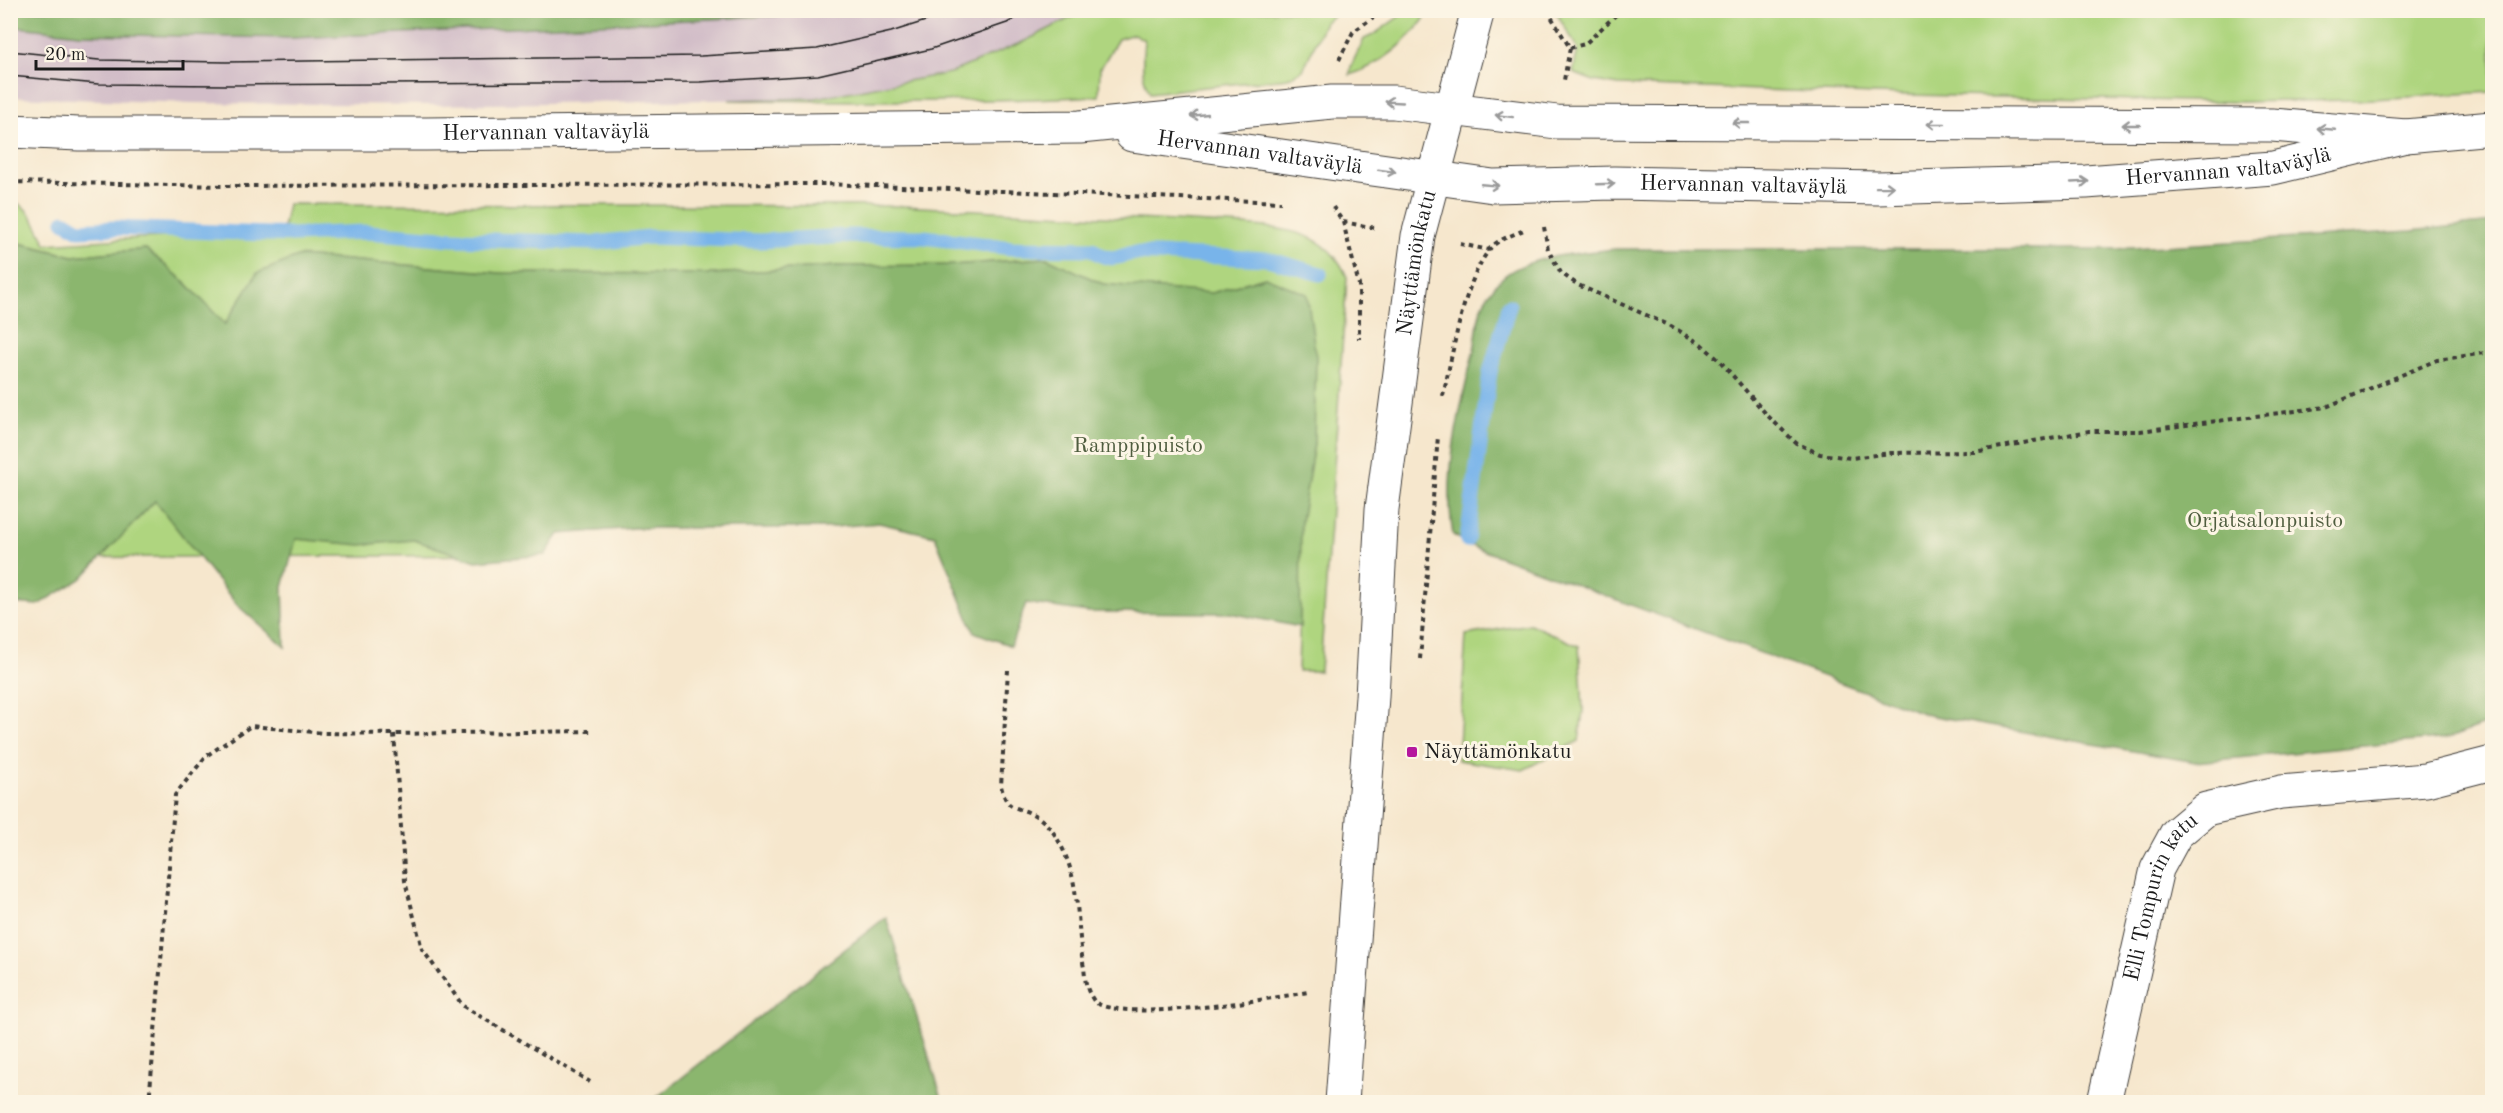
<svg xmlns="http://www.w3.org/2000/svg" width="2503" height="1113" font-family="'Old Standard TT',serif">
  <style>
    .industrial { fill: #d2bdc8 }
    .green { fill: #afd57f; stroke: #66784e; stroke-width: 1.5; fill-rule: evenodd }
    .forest { fill: #8bb66e; stroke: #546945; stroke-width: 1.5 }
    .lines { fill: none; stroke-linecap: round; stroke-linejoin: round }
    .stream { stroke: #78b4ea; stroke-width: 15 }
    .minor-casing { stroke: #3d3a37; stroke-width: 35 }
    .tertiary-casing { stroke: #3d3a37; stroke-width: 35 }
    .primary-casing { stroke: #3d3a37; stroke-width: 35 }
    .path { stroke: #3d3a37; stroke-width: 4; stroke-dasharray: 4.5 4.5; stroke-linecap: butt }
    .minor { stroke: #fff; stroke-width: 33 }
    .tertiary { stroke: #fff; stroke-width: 33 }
    .primary { stroke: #fff; stroke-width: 33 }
    .tram { stroke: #1c1c1c; stroke-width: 1.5 }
    .oneway { stroke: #999 }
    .poi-dot { fill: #b5179e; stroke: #fcf5e5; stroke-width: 2 }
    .labels { text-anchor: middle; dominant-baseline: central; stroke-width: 6; stroke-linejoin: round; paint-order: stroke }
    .street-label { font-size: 22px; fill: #1c1c1c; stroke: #fcf5e5 }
    .park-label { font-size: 22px; fill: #4f5d3f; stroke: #fcf5e5 }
    .poi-label { font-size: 22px; fill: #1c1c1c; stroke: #fcf5e5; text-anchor: start }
  </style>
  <rect width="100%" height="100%" fill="#fcf5e5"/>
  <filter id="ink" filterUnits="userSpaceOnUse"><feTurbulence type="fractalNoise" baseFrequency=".0167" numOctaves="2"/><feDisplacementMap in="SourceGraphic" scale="12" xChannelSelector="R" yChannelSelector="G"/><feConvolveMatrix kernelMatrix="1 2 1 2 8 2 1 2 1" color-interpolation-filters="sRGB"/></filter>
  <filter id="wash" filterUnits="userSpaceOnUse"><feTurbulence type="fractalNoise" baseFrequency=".008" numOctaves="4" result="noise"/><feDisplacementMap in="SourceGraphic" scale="24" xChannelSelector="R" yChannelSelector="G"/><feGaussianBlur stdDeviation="1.35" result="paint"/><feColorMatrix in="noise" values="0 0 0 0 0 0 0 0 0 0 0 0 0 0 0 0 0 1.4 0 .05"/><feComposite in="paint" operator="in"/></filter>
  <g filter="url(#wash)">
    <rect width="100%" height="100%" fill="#f6e7cd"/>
    <!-- industrial -->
    <path class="industrial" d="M 860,10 L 1084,11 L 1025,41 L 950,73 L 816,98 L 438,105 L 192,103 L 11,97 L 11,26 L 79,34 L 291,38 Z"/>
    <!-- green -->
    <g class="green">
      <path d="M 766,11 L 860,11 L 732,18 Z"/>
      <path d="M 1084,11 L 1340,11 L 1325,22 L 1303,70 L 1288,78 L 1150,93 C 1140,77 1143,58 1144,40 L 1134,34 L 1118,39 L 1100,69 L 1099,96 C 976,103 853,101 729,100 L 816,98 L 950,73 L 1025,41 Z"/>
      <path d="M 1407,11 L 1430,11 C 1410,40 1384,64 1350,75 L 1351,66 L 1364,39 L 1373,35 Z"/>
      <path d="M 1555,11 L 2492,11 L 2492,92 L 2356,100 L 2238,102 L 1907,95 L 1619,85 L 1594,81 L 1573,73 L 1578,49 Z"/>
      <path d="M 11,201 C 30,205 38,228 46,244 L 205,234 L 282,233 L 288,204 L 903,206 L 1245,225 C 1289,229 1328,232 1347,277 L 1320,671 L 1298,671 L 1300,606 L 970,517 L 544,519 L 545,555 L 11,558 L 202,300 L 186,283 L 146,249 L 73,256 L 11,241 ZM 300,256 L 500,273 L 713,274 L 837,266 L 952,265 L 1046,258 L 1103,284 L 1154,290 L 1212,293 L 1265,277 L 1314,444 L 1311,460 Z"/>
      <path d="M 1530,624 L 1579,646 L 1583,710 L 1579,741 L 1523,770 L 1458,760 L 1466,635 Z"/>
    </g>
    <!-- forest -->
    <g class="forest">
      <path d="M 11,10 L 766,10 L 766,11 L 732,18 L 291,38 L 79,34 L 11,26 Z"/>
      <path d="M 2492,222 L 2492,722 L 2449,738 L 2195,762 L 1928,715 L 1474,547 L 1453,535 C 1442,472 1461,406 1475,345 C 1477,331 1478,312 1485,300 C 1489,293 1496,284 1502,278 C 1525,256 1585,252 1616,249 L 2115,249 L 2411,231 Z"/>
      <path d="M 10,241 L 73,256 L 146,249 L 186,283 L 225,324 L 257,273 L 300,256 L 499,273 L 713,274 L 837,266 L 952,265 L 1047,258 L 1103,284 L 1212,293 L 1265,277 L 1307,294 L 1316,357 L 1314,444 L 1301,522 L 1300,627 L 1231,613 L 1088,612 L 1026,603 L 1011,646 L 974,632 L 935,536 L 879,523 L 823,528 L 634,528 L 559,534 L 545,555 L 476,561 L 414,540 L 361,545 L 296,539 L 283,587 L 285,647 L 237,605 L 155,501 L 81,579 L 38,605 L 11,603 Z"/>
      <path d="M 886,917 L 943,1102 L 651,1102 Z"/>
    </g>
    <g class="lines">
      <!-- stream -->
      <g class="stream">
        <path d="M 64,221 L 79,230 L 115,228 L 293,235 L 367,232 L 453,239 L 595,243 L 650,237 L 760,241 L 849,236 L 924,237 L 1012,248 L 1092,249 C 1106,261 1115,259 1132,253 L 1268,259 L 1320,274"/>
        <path d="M 1467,540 L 1490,372 L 1509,306"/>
      </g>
    </g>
  </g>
  <g filter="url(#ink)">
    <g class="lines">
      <defs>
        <g id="minor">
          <path id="s1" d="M 2104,1102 L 2157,869 L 2176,834 L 2206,809 L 2281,792 L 2426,780 L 2492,763"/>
        </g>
        <g id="tertiary">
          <path id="s2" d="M 1342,1102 L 1372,697 L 1382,509 L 1418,236 L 1478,10"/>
        </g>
        <g id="primary">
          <path id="s3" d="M 10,131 L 79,134 L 426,134 L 1080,127 L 1332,102 L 1394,102 L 1557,122 L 2272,125 L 2406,136"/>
          <path id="s4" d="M 1132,135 L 1493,186 L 1614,183 L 1878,188 L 2086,182 L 2273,168 L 2406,136 L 2492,128"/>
        </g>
      </defs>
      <!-- minor casing -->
      <use href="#minor" class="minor-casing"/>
      <!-- tertiary casing -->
      <use href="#tertiary" class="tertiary-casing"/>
      <!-- primary casing -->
      <use href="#primary" class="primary-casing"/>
      <!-- path -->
      <g class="path">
        <path d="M 1547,10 L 1570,48 L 1564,80"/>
        <path d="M 1570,48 L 1585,44 L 1621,10"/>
        <path d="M 1339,60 L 1353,32 L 1383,10"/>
        <path d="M 10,182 L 226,186 L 825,184 L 1281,202"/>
        <path d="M 1333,207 L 1343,222 L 1359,285 L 1359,339"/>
        <path d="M 1343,222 L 1376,228"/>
        <path d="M 1544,227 L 1548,250 L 1561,273 L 1578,285 L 1671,326 L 1701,344 L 1720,361 L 1767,415 L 1796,443 L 1820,454 L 1851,458 L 1891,453 L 1974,452 L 2089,431 L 2140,431 L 2326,407 L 2437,360 L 2492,352"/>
        <path d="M 1460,244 L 1489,250"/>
        <path d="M 1443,396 C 1453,353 1463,284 1489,250 C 1497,239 1514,235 1526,229"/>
        <path d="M 1420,659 L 1438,436"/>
        <path d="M 1008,670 L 1001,786 C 1008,814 1016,804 1036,816 C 1051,825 1061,843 1067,859 C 1080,893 1077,932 1084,968 C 1085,975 1085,983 1088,990 C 1089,993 1093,1000 1095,1002 C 1123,1023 1270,999 1308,992"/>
        <path d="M 394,734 L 405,881 L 422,949 L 463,1006 L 590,1082"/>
        <path d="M 149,1102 L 175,795 L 206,756 L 251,726 L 324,733 L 394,734 L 592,731"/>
      </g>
      <!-- minor -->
      <use href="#minor" class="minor"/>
      <!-- tertiary -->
      <use href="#tertiary" class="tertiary"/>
      <!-- primary -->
      <use href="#primary" class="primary"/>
      <!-- tram -->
      <g class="tram">
        <path d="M 10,51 L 99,60 L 226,62 L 701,56 L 817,49 L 891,32 L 960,10"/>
        <path d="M 10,76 L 98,84 L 224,85 L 700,82 L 818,75 L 931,49 L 1007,23 L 1031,10"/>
      </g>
    </g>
    <!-- one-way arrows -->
    <defs><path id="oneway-shaft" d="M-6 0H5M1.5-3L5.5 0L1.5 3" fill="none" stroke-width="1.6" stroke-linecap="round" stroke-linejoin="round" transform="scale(1.5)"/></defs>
    <g class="oneway">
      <use href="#oneway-shaft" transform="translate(1394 102) rotate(-177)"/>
      <use href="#oneway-shaft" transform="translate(1199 115) rotate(174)"/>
      <use href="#oneway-shaft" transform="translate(1504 116) rotate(-173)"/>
      <use href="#oneway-shaft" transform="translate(1741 123) rotate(-180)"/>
      <use href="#oneway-shaft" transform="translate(1936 124) rotate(-180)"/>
      <use href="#oneway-shaft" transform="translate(2131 125) rotate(-180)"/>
      <use href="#oneway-shaft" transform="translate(2326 129) rotate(-175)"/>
      <use href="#oneway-shaft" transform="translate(1387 171) rotate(8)"/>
      <use href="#oneway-shaft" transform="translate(2080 182) rotate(-3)"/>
      <use href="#oneway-shaft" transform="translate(1606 184) rotate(-2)"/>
      <use href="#oneway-shaft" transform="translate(1490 185) rotate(5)"/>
      <use href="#oneway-shaft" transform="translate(1885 187) rotate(-1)"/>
    </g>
  </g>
  <!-- markers -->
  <rect class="poi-dot" x="1406" y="746" width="12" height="12" rx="3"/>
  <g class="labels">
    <!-- street labels -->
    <g class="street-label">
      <text stroke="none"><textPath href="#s3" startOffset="536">Hervannan valtaväylä</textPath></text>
      <text stroke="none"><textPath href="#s4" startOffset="129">Hervannan valtaväylä</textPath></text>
      <text stroke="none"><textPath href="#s4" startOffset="1101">Hervannan valtaväylä</textPath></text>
      <text stroke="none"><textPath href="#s4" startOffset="615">Hervannan valtaväylä</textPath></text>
      <text stroke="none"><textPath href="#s2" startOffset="843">Näyttämönkatu</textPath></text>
      <text stroke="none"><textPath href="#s1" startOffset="214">Elli Tompurin katu</textPath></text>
    </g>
    <!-- park labels -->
    <g class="park-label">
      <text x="1138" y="446">Ramppipuisto</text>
      <text x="2265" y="521">Orjatsalonpuisto</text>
    </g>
    <!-- poi labels -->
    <g class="poi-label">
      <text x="1424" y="752">Näyttämönkatu</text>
    </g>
  </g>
  <!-- margin -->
  <rect width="2503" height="1113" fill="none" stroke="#fcf5e5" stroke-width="36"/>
  <!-- scale -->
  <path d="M36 60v9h147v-9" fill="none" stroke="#1c1c1c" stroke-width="3"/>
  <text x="45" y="60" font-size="18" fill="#1c1c1c" stroke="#fcf5e5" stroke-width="4.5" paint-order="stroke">20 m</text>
</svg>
